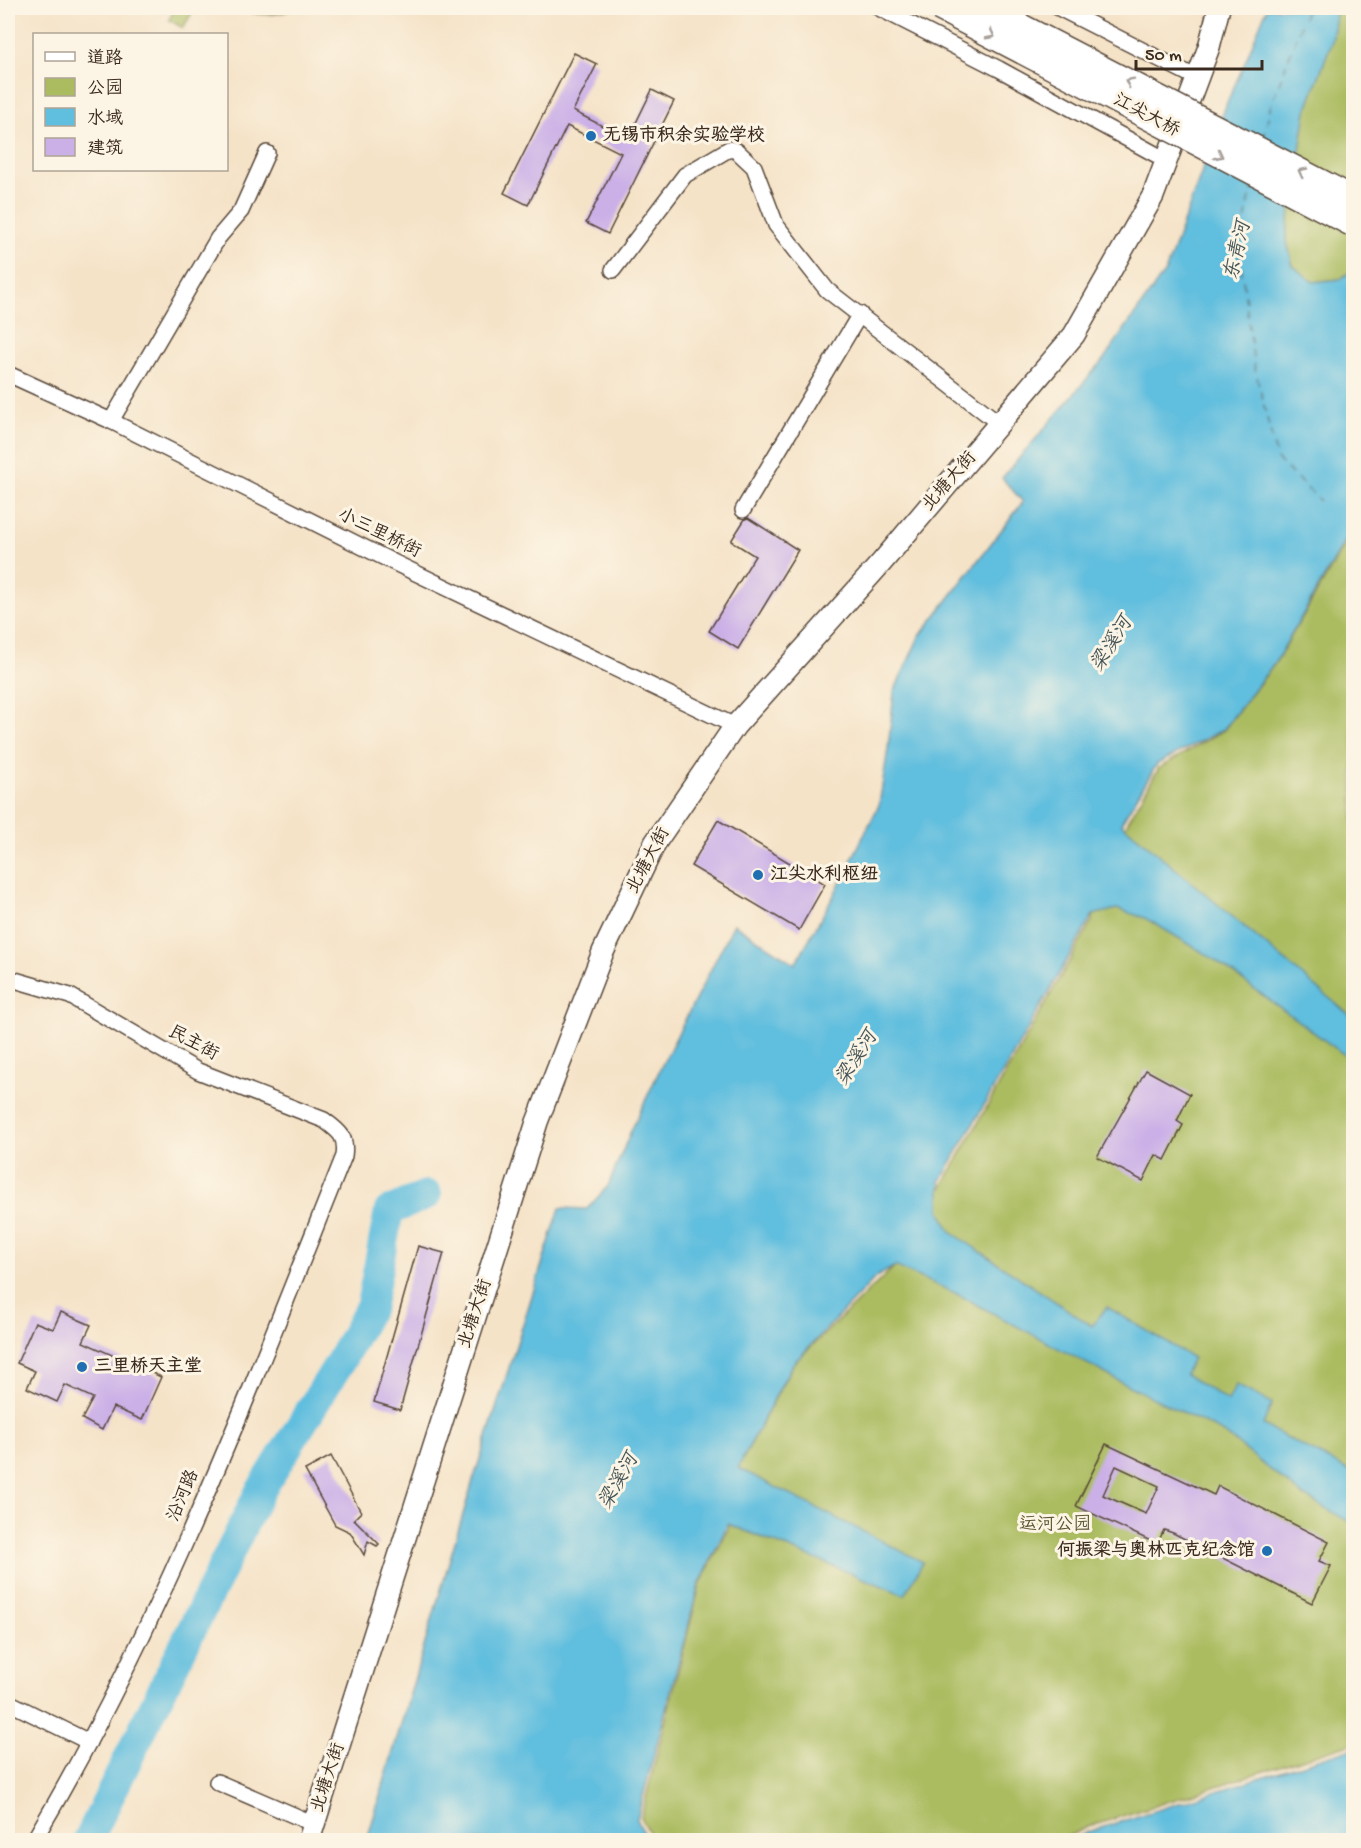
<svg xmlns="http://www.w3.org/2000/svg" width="1361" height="1848" font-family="'Gochi Hand','LXGW WenKai TC',sans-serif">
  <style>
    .green { fill: #abbc60; stroke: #73733f; stroke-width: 1.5 }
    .water { fill: #60bede; stroke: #4e747e; stroke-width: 1.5 }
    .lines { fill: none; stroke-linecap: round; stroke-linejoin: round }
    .river { stroke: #60bede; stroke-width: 30 }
    .ferry { stroke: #465658; stroke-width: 1.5; stroke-dasharray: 8 6; stroke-linecap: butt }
    .building { fill: #cbb0e7; fill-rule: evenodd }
    .minor-casing { stroke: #574638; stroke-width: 18 }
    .secondary-casing { stroke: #574638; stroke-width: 24 }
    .minor { stroke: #fff; stroke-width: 15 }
    .secondary { stroke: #fff; stroke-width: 21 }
    .primary-bridge-casing { stroke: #574638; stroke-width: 27; stroke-linecap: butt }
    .primary-bridge { stroke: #fff; stroke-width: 24 }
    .oneway { stroke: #a79f9a }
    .poi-dot { fill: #1f6fb2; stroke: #fcf5e5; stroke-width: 2 }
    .labels { text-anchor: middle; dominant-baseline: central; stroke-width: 6; stroke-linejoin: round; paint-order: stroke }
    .street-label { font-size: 18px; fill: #3b2a1e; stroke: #fcf5e5 }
    .poi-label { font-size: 18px; font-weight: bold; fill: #3b2a1e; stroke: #fcf5e5; text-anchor: start }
    .park-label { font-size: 18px; fill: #5d5632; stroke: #fcf5e5 }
    .water-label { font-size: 20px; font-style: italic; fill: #465658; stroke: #fcf5e5 }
  </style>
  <rect width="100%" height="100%" fill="#fcf5e5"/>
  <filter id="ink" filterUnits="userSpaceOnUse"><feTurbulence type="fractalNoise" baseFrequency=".0167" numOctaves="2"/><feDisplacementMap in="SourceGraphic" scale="12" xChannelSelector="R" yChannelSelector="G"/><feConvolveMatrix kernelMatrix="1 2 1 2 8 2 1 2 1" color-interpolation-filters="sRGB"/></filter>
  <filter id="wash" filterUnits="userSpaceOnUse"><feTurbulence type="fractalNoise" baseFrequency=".008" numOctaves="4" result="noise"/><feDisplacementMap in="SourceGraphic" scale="24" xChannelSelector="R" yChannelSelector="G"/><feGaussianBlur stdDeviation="1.35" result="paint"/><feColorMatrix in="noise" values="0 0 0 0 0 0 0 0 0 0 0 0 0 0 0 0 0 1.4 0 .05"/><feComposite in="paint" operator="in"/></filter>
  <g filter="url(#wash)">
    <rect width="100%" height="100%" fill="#f5e3c8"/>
    <!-- green -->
    <g class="green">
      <path d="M 175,8 L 195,8 L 183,28 L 169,20 Z"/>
      <path d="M 242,8 L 294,8 C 278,16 258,17 242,8 Z"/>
      <path d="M 1337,8 L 1353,8 L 1353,269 L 1341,279 L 1313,282 L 1293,266 L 1286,238 L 1306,111 L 1332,41 Z"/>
      <path d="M 1353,531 L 1353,1743 L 1088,1827 L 1060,1840 L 653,1840 L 641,1817 L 700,1585 L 729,1527 L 738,1468 L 794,1363 L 895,1266 L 944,1183 L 1092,921 L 1127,823 L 1159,768 L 1224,730 L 1276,662 Z"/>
    </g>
    <!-- water -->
    <g class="water">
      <path d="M 1267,8 L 1337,8 L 1332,41 L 1306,111 L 1286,238 L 1293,266 L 1313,282 L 1341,279 L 1353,269 L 1353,527 L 1276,661 L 1224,729 L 1157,764 L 1121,823 L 1353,1018 L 1353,1061 L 1209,956 L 1145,918 L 1117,909 L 1093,915 L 940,1182 L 940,1210 L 951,1232 L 1092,1326 L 1107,1307 L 1193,1358 L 1185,1374 L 1228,1401 L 1236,1385 L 1272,1403 L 1263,1425 L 1353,1473 L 1353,1524 L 1302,1495 L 1224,1433 L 1123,1383 L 957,1294 L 895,1266 L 876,1277 L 792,1365 L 738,1468 L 923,1562 L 905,1595 L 728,1524 L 699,1585 L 637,1819 L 647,1840 L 367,1840 L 472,1484 L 560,1208 L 587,1209 L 608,1186 L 631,1131 L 662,1065 L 734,924 L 795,964 L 833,897 L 879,805 L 888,749 L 894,692 L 919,637 L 1023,502 L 1002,478 L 1103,360 L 1166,270 L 1228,100 L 1243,67 Z"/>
      <path d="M 1353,1748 L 1353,1840 L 1071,1840 L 1088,1832 Z"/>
    </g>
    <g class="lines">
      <!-- river -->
      <path class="river" d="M 88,1840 L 259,1493 L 340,1362 L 371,1305 L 389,1211 L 427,1195"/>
      <!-- ferry -->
      <g class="ferry">
        <path d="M 1264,138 L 1270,108 L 1307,8"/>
        <path d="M 1253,184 L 1239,249 L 1254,365 L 1277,459 L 1320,501"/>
      </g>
    </g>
    <g id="blocks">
      <!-- building -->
      <g class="building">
        <path d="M 574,53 L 597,64 L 573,111 L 628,139 L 652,90 L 674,101 L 608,234 L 586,223 L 621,153 L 567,126 L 528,205 L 504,193 Z"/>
        <path d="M 748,518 L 798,550 L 738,649 L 709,631 L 755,556 L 731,541 L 745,519 Z"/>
        <path d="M 718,820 L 825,884 L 799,930 L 691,866 Z"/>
        <path d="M 1146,1070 L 1190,1094 L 1177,1121 L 1183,1125 L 1165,1160 L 1156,1155 L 1143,1181 L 1097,1157 Z"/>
        <path d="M 418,1246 L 444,1253 L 400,1410 L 374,1402 Z"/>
        <path d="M 61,1312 L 91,1325 L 83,1342 L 161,1377 L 142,1420 L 113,1407 L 102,1430 L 82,1419 L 93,1398 L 65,1385 L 57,1402 L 27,1388 L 35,1371 L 17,1363 L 35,1322 L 53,1329 Z"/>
        <path d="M 1106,1444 L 1214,1495 L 1218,1486 L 1329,1542 L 1319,1561 L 1331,1566 L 1312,1603 L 1173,1533 L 1164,1530 L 1157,1544 L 1076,1506 ZM 1116,1466 L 1159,1486 L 1146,1514 L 1103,1495 Z"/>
        <path d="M 331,1456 L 361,1512 L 354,1519 L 379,1544 L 377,1546 L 368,1541 L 364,1555 L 350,1532 L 335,1525 L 305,1470 Z"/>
      </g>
    </g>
  </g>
  <g filter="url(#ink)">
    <use href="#blocks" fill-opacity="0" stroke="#574638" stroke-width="1.5"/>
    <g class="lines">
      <defs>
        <g id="minor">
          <path d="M 879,8 L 999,69 L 1166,160"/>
          <path d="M 1059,8 L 1197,78"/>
          <path d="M 613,270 L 685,175 L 729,149 L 737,151 L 754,167 L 776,225 L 827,290 L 1000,424"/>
          <path d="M 8,374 L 111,421 L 395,563 L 735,726"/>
          <path d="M 111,421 L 218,238 L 241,211 L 267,153"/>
          <path d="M 743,510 L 860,314"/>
          <path d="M 8,978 L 70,996 L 198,1071 L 324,1120 C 339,1131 347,1136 344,1156 C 251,1388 162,1624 34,1840"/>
          <path d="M 8,1702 L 89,1742"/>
          <path d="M 217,1782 L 314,1824"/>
        </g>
        <path id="secondary" d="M 309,1840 L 537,1122 L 603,952 L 655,843 L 735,726 L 882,562 L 1074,335 L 1153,196 L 1209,47 L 1219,8"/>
      </defs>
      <!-- minor casing -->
      <use href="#minor" class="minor-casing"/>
      <!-- secondary casing -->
      <use href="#secondary" class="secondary-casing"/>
      <!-- minor -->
      <use href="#minor" class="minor"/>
      <!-- secondary -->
      <use href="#secondary" class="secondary"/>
      <defs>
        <g id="primary-bridge">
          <path d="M 939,8 L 1354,225"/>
          <path d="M 986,8 L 1354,199"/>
        </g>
      </defs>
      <!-- primary-bridge casing -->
      <use href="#primary-bridge" class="primary-bridge-casing"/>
      <!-- primary-bridge -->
      <use href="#primary-bridge" class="primary-bridge"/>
    </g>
    <!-- one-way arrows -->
    <defs><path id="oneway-chevron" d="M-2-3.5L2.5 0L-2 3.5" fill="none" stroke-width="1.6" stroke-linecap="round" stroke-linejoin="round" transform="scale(1.5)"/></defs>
    <g class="oneway">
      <use href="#oneway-chevron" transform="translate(991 35) rotate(28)"/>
      <use href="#oneway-chevron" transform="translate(1129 82) rotate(-153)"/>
      <use href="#oneway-chevron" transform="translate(1219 155) rotate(28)"/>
      <use href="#oneway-chevron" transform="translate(1302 172) rotate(-153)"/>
    </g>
  </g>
  <!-- markers -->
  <g class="poi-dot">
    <circle cx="591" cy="136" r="6"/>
    <circle cx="758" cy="875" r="6"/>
    <circle cx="82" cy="1367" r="6"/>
    <circle cx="1267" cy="1551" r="6"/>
  </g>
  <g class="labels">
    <!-- street labels -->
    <g class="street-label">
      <text transform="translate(1146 116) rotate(28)">江尖大桥</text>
      <text transform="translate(950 482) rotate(-49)">北塘大街</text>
      <text transform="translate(379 534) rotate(26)">小三里桥街</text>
      <text transform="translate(649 861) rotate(-62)">北塘大街</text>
      <text transform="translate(193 1044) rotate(28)">民主街</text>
      <text transform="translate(476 1314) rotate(-72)">北塘大街</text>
      <text transform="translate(184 1496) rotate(-67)">沿河路</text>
      <text transform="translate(329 1778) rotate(-72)">北塘大街</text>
    </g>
    <!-- poi labels -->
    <g class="poi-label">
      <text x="603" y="136">无锡市积余实验学校</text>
      <text x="770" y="875">江尖水利枢纽</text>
      <text x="94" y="1367">三里桥天主堂</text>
      <text x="1255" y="1551" text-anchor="end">何振梁与奥林匹克纪念馆</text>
    </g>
    <!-- park labels -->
    <g class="park-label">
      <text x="1055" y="1525">运河公园</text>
    </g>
    <!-- water labels -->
    <g class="water-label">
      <text transform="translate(1239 251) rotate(-77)">东青河</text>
      <text transform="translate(1113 645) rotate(-58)">梁溪河</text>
      <text transform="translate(858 1059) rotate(-58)">梁溪河</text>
      <text transform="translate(620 1482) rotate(-61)">梁溪河</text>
    </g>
  </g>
  <!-- margin -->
  <rect width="1361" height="1848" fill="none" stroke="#fcf5e5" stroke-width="30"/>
  <!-- legend -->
  <rect x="33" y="33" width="195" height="138" fill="#fcf5e5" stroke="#afa495" stroke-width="1.5"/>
  <rect x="45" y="52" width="30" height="9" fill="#ffffff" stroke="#afa495" stroke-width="1.5"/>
  <text x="87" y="63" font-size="18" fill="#3b2a1e">道路</text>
  <rect x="45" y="78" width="30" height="18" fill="#abbc60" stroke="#afa495" stroke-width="1.5"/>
  <text x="87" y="93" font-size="18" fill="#3b2a1e">公园</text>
  <rect x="45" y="108" width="30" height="18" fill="#60bede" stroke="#afa495" stroke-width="1.5"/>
  <text x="87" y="123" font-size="18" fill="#3b2a1e">水域</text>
  <rect x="45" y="138" width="30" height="18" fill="#cbb0e7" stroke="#afa495" stroke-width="1.5"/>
  <text x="87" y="153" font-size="18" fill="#3b2a1e">建筑</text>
  <!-- scale -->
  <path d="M1136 60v9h126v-9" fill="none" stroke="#3b2a1e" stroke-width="3"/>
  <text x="1145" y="60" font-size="18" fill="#3b2a1e" stroke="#fcf5e5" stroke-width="4.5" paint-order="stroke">50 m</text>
</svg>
